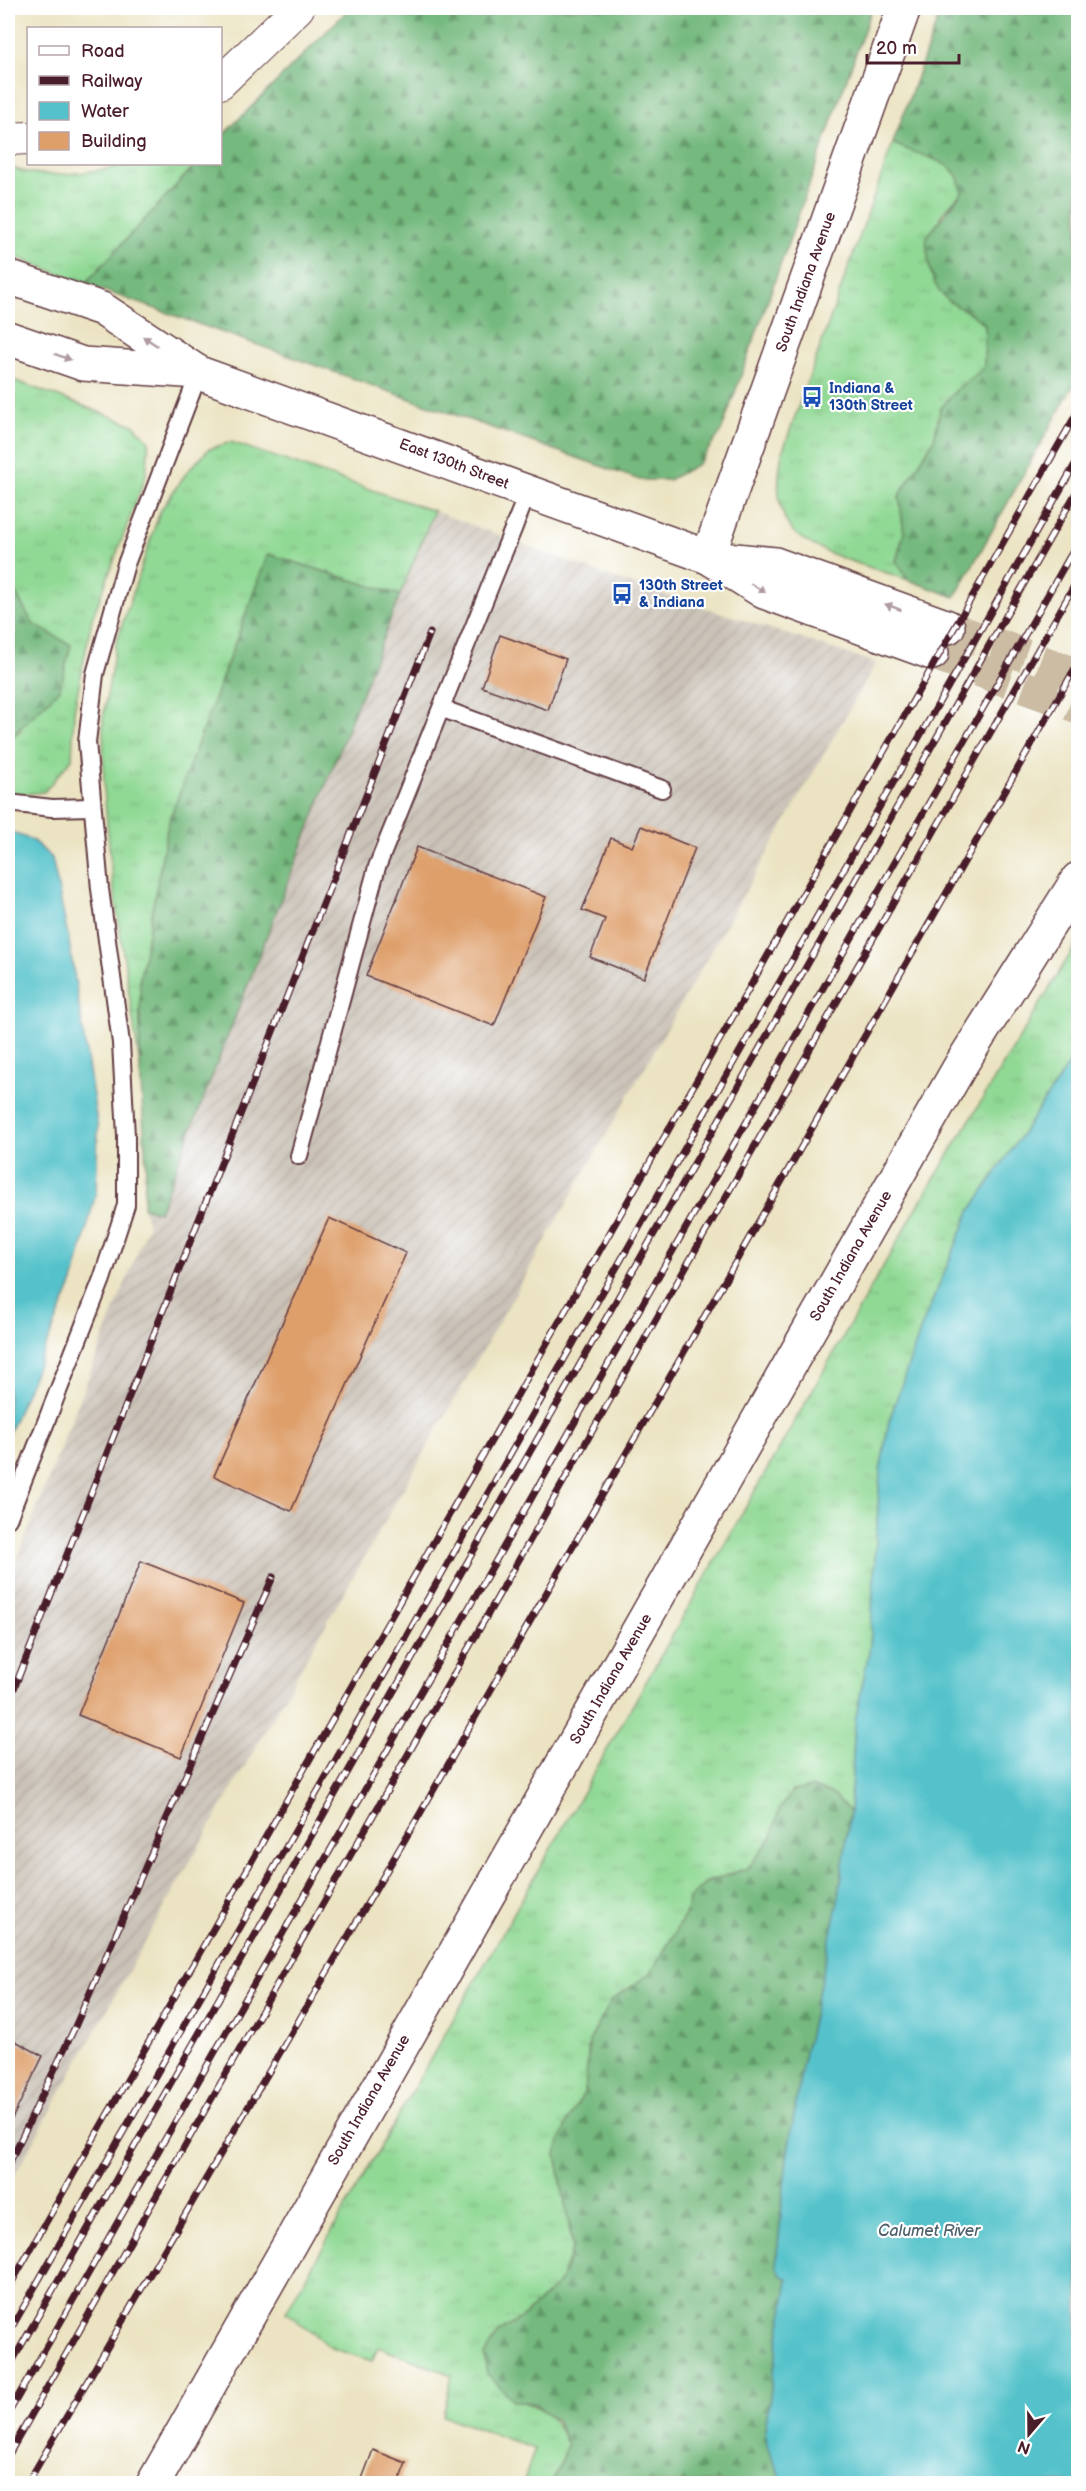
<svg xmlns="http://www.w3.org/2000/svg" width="1086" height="2491" font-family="'Balsamiq Sans',sans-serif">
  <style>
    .industrial { fill: url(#industrial-furrows) }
    .grass { fill: url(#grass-tufts); stroke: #6d7c60; stroke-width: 1.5 }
    .forest { fill: url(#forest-firs); stroke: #5f6c54; stroke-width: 1.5 }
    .water { fill: #55c2cb; stroke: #50707b; stroke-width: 1.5 }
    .building { fill: #de9f6b }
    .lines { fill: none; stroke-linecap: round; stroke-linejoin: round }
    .secondary-tunnel { stroke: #cbbca3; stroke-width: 33; stroke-dasharray: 33 16; stroke-linecap: butt }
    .lane-casing { stroke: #623c42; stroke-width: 20 }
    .street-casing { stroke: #623c42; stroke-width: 34 }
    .secondary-casing { stroke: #623c42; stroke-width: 36 }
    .lane { stroke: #fff; stroke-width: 16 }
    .street { stroke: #fff; stroke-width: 32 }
    .secondary { stroke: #fff; stroke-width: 33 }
    .rail-casing { stroke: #4a1f2b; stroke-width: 7 }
    .rail { stroke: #fff; stroke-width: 4.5; stroke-dasharray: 14; stroke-linecap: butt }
    .oneway { fill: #ae9aa0 }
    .labels { text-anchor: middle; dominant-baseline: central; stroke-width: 4.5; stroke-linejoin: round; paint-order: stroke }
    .street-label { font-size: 15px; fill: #4a1f2b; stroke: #fff }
    .transit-label { font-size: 15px; font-weight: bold; fill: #164399; stroke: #fff; text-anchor: start }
    .water-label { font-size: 16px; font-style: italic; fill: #4e606b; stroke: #fff }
  </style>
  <defs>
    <pattern id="industrial-furrows" width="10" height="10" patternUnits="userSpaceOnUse" patternTransform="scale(1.5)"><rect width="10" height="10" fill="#cbc3b8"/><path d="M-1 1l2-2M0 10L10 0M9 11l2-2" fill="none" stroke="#b0a79e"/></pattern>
    <pattern id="grass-tufts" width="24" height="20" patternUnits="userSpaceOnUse" patternTransform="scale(1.5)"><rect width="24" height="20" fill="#90d994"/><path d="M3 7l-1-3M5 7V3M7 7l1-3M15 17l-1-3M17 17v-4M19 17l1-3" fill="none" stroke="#7eba80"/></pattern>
    <pattern id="forest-firs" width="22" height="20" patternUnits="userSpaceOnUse" patternTransform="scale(1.5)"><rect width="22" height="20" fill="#74b97e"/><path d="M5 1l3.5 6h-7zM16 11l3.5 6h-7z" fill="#619667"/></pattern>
  </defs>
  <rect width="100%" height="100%" fill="#fff"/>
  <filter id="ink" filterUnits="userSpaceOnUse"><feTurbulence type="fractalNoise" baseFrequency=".0167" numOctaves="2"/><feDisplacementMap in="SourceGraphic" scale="12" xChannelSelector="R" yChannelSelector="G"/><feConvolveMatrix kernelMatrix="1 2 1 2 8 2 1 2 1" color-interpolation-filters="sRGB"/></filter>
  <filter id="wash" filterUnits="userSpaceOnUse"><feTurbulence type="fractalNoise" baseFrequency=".008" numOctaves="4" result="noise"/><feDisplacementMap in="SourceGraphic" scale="24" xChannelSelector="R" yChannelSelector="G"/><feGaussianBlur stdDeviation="1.35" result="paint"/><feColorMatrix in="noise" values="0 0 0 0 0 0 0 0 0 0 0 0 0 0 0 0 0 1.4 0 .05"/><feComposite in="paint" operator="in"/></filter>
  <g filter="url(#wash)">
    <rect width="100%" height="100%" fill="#ebe3c1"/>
    <!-- industrial -->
    <path class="industrial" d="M 434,511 L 616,579 L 876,663 L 179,1881 L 8,2187 L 8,1582 L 148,1225 L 143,1207 L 159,1212 Z"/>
    <!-- grass -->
    <g class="grass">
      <path d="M 893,143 C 911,153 944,158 955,173 C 959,177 960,186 962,192 L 940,216 L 948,300 L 975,314 L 985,326 L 984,369 L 958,388 L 941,409 L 934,440 L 899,496 L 904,533 L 896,561 L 908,580 C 879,569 803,551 788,525 C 775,503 778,476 782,453 Z"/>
      <path d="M 139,164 L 196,164 L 85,284 L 8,254 L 8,166 C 46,184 98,169 139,164 Z"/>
      <path d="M 8,378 L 134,425 L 149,441 L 146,475 L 92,619 L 74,711 L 72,759 L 44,792 L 8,796 L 8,740 L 21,730 L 33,624 L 12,587 L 8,585 Z"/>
      <path d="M 231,442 L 434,511 L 400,595 L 268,554 L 168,824 L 140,978 L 140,1067 L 112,878 L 104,789 L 103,718 L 116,643 L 160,511 L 187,472 L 209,449 Z"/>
      <path d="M 1078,941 L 1078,1051 L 970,1211 L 922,1326 L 889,1421 L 880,1472 L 870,1647 L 855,1721 L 850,1812 C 831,1791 821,1786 792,1791 L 779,1810 L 772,1837 L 748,1868 L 705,1883 L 690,1898 L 685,1915 L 651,1973 L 612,2000 L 588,2070 L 585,2091 L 566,2125 L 556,2154 L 573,2247 L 560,2282 L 526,2314 L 497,2334 L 513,2400 C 546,2406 553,2415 567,2445 L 552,2483 L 523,2483 L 535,2449 L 443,2416 L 452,2375 L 378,2347 L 372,2361 L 331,2348 L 286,2312 L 916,1209 Z"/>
    </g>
    <!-- forest -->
    <g class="forest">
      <path d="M 350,8 L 872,8 L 721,432 L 698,464 L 669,480 L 640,480 L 85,284 L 196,164 L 220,164 L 221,137 Z"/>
      <path d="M 942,8 L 1078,8 L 1078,377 L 955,597 L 908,580 L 896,561 L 904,533 L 899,496 L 934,440 L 940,409 L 958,388 L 984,368 L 985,326 C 975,314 963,310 950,302 C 929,287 928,261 926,238 L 962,192 C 960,186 959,177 955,173 C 945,159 910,153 893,143 Z"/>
      <path d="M 268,554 L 400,595 L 159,1212 L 143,1207 L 146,1165 L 140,1067 L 140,978 L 168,824 Z"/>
      <path d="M 8,585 L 12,587 L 33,624 L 71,645 L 60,689 L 8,740 Z"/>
      <path d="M 813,1787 L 835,1796 L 850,1812 L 839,1896 L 802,2067 L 787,2158 L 776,2265 L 788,2279 L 765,2429 L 767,2445 L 783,2483 L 552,2483 L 567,2445 L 556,2420 L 535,2404 L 513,2400 L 487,2374 L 484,2355 L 497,2334 L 526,2314 L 560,2282 L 573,2247 L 556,2154 L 566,2125 L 585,2091 L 589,2041 L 612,2000 L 651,1973 L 685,1915 L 690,1898 L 705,1883 L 748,1868 L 772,1837 L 779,1810 L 792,1791 Z"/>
    </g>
    <!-- water -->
    <g class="water">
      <path d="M 8,831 L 32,840 L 52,858 L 69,941 L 98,1129 L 96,1193 L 73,1282 L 8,1435 Z"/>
      <path d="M 1078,1051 L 1078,2483 L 783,2483 L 767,2445 L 765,2429 L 788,2279 L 780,2274 L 776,2265 L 787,2158 L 802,2067 L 839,1896 L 850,1812 L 855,1721 L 870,1647 L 880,1472 L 889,1421 L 922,1326 L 970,1211 Z"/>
    </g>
    <g id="blocks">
      <!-- building -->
      <g class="building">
        <path d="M 500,635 L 566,659 L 548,710 L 482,687 Z"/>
        <path d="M 641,826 L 695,848 L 644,978 L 590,957 L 605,919 L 582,910 L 611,838 L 632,847 Z"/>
        <path d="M 417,847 L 546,897 L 494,1026 L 366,976 Z"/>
        <path d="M 329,1218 L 406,1253 L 291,1511 L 214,1476 Z"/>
        <path d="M 141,1561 L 244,1603 L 181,1757 L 78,1715 Z"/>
        <path d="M 8,2037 L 43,2056 L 8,2127 Z"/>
        <path d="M 373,2450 L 406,2463 L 398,2484 L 360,2484 Z"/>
      </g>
    </g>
  </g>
  <g filter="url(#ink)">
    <use href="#blocks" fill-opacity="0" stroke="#623c42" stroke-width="1.5"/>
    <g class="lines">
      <!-- secondary-tunnel -->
      <g class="secondary-tunnel">
        <path d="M 948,627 L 1078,675"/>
        <path d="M 932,653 L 1078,707"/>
      </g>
      <defs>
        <g id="lane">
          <path d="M 443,709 L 662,789"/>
          <path d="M 8,803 L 52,808 L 92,807"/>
          <path d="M 299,1156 L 377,867 L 528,492"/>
          <path d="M 8,1519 L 102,1279 L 126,1205 L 126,1136 L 121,1043 L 100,889 L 87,742 L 95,674 L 126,564 L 199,373"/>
        </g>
        <g id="street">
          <path d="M 220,83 L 298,8"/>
          <path d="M 8,139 L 28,138"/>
        </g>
        <g id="secondary">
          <path d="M 8,277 L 102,309 L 199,373 L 708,557 L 764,592 L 932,653"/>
          <path d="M 8,338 L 83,364 L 198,372"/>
          <path d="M 708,557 L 904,8"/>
          <path d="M 716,558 L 775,564 L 948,627"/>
          <path d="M 153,2484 L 877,1211 L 962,1063 L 1078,879"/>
        </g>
      </defs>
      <!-- lane casing -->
      <use href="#lane" class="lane-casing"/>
      <!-- street casing -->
      <use href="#street" class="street-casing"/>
      <!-- secondary casing -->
      <use href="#secondary" class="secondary-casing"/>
      <!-- lane -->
      <use href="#lane" class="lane"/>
      <!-- street -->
      <use href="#street" class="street"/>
      <!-- secondary -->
      <use href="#secondary" class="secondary"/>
      <defs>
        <g id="rail">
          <path d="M 8,1704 L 430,633"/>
          <path d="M 8,2166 L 74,2029 L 273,1577"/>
          <path d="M 8,2289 L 1078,411"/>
          <path d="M 8,2334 L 1078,459"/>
          <path d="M 8,2369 L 1078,489"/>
          <path d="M 8,2414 L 1078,542"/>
          <path d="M 8,2456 L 1078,579"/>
          <path d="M 27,2484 L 421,1812 L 1078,663"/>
        </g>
      </defs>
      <!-- rail casing -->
      <use href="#rail" class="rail-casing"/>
      <!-- rail -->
      <use href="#rail" class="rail"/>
    </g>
    <!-- one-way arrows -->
    <defs><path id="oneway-solid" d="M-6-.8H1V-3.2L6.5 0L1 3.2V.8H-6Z" transform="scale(1.5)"/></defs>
    <g class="oneway">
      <use href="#oneway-solid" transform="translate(150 341) rotate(-147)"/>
      <use href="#oneway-solid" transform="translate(63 357) rotate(20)"/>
      <use href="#oneway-solid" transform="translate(758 588) rotate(30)"/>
      <use href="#oneway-solid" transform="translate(893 607) rotate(-160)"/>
    </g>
  </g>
  <!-- icons -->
  <defs>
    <symbol id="bus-bare" viewBox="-9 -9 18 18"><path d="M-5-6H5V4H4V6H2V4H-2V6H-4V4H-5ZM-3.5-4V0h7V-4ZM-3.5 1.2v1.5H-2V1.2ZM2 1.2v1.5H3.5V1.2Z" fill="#1a4fb4" stroke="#fff" stroke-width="2.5" paint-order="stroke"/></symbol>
  </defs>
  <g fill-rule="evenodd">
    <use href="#bus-bare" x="797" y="382" width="30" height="30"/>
    <use href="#bus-bare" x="607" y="579" width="30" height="30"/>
  </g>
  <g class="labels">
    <!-- street labels -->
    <g class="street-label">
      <text transform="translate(806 282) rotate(-70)">South Indiana Avenue</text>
      <text transform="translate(454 464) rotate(21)">East 130th Street</text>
      <text transform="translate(851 1256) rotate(-60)">South Indiana Avenue</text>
      <text transform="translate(611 1679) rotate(-60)">South Indiana Avenue</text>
      <text transform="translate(369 2100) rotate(-60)">South Indiana Avenue</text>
    </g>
    <!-- transit labels -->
    <g class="transit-label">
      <text x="829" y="388">Indiana &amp;<tspan x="829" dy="17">130th Street</tspan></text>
      <text x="639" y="585">130th Street<tspan x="639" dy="17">&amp; Indiana</tspan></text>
    </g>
    <!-- water labels -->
    <g class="water-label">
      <text x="929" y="2231">Calumet River</text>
    </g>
  </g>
  <!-- margin -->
  <rect width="1086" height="2491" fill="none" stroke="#fff" stroke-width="30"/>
  <!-- legend -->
  <rect x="27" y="27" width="195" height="138" fill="#ffffff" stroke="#b7a5aa" stroke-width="1.5"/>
  <rect x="39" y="46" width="30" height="9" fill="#ffffff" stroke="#b7a5aa" stroke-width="1.5"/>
  <text x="81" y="57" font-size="18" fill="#4a1f2b">Road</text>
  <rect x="39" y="76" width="30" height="9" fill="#4a1f2b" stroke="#b7a5aa" stroke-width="1.5"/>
  <text x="81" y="87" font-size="18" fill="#4a1f2b">Railway</text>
  <rect x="39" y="102" width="30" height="18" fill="#55c2cb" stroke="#b7a5aa" stroke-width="1.5"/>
  <text x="81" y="117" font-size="18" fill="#4a1f2b">Water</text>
  <rect x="39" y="132" width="30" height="18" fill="#de9f6b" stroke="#b7a5aa" stroke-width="1.5"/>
  <text x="81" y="147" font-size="18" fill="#4a1f2b">Building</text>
  <!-- north arrow -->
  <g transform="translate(1029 2434) rotate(200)" stroke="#ffffff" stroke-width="4.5" paint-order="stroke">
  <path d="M0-4.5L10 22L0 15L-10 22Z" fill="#4a1f2b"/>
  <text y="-9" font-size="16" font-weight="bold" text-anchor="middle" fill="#4a1f2b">N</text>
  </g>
  <!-- scale -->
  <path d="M867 54v9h92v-9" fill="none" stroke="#4a1f2b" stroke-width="3"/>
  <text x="876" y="54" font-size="18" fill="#4a1f2b" stroke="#ffffff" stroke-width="4.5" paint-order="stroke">20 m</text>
</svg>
